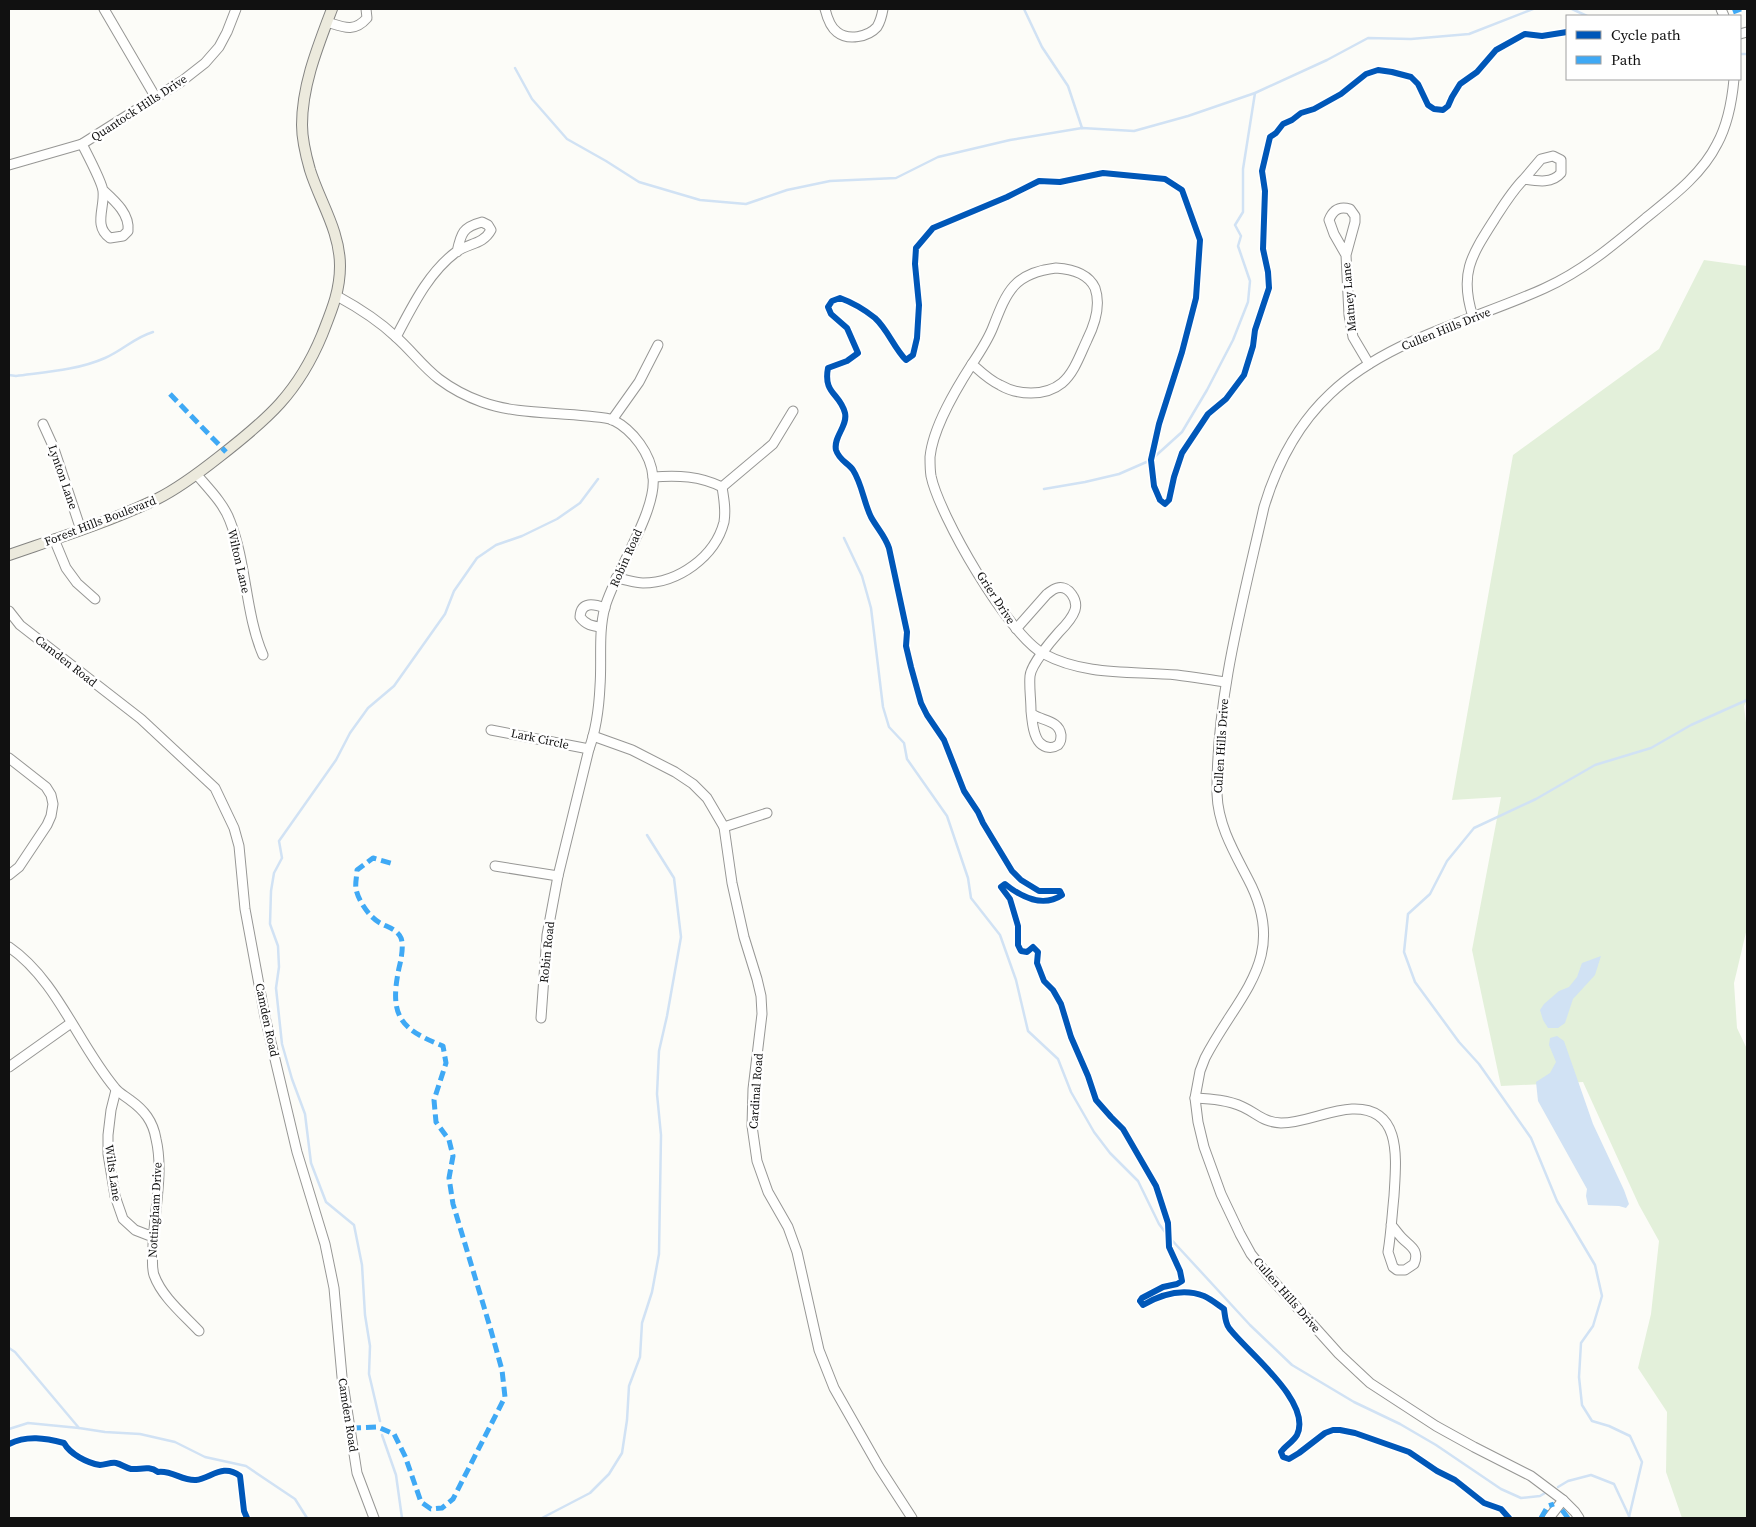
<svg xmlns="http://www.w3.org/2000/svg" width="1756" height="1527" font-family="'Source Serif 4',serif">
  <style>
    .green { fill: #e3f0da }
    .water { fill: #d1e2f4 }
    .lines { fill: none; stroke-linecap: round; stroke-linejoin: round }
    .stream { stroke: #d1e2f4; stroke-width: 2.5 }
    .minor-casing { stroke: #979795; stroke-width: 11 }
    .major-casing { stroke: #848482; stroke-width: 12 }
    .minor { stroke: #fffffe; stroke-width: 9 }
    .major { stroke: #eceadd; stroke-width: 10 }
    .quiet { stroke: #3fa9f5; stroke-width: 5; stroke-dasharray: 10 5; stroke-linecap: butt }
    .cycleway-casing { stroke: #fff; stroke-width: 9 }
    .cycleway { stroke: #0057b8; stroke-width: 6 }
    .labels { text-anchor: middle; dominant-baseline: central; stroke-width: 5; stroke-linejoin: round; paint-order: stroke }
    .street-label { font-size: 12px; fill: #111; stroke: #fff }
  </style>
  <rect width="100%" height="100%" fill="#fcfcf8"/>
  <!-- green -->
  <path class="green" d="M 1704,260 L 1747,266 L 1747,700 L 1744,706 L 1747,731 L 1747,928 L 1734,983 L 1737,1028 L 1747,1049 L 1747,1518 L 1682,1518 L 1666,1472 L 1667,1412 L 1638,1368 L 1651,1314 L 1659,1241 L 1639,1205 L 1583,1082 L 1501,1086 L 1472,950 L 1501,797 L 1452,800 L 1513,455 L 1659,349 Z"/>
  <!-- water -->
  <g class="water">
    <path d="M 1601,956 L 1595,975 L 1573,999 L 1565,1023 L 1558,1028 L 1548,1028 L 1543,1020 L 1540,1010 L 1544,1004 L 1559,991 L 1569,987 L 1577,977 L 1582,963 Z"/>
    <path d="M 1557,1036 L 1564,1041 L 1593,1124 L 1624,1190 L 1629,1204 L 1626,1208 L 1619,1206 L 1588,1205 L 1586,1196 L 1587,1189 L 1538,1101 L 1536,1082 L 1550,1073 L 1556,1062 L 1549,1045 L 1550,1038 Z"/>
  </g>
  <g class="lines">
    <!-- stream -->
    <g class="stream">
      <path d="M 1024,9 L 1042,47 L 1068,86 L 1082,128"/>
      <path d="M 1572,9 L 1587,16"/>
      <path d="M 1741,54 L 1747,54"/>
      <path d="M 515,68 L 532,99 L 567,139 L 606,161 L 639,182 L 700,200 L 746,204 L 787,190 L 830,181 L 896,178 L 938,157 L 1010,140 L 1082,128 L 1134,131 L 1188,116 L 1255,93 L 1327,60 L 1368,38 L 1411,39 L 1469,34 L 1533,9"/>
      <path d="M 9,375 L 16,376 C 46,372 78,370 105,358 C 122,351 135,337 153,332"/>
      <path d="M 1044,489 L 1085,482 L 1119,474 L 1151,460 L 1182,432 L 1207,390 L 1233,340 L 1248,302 L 1250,281 L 1238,246 L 1241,236 L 1235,225 L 1243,212 L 1243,169 L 1255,93"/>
      <path d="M 844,538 L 862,576 L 871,608 L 883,707 L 889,727 L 904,743 L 907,759 L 947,816 L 968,878 L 971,898 L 1000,935 L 1016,980 L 1028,1031 L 1058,1059 L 1071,1092 L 1094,1132 L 1110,1153 L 1138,1181 L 1159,1224 L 1168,1236 L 1250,1325 L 1292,1365 L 1354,1402 L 1400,1424 L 1436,1445 L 1501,1489 L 1521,1498 L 1540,1496 L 1545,1493"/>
      <path d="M 9,1348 L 15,1352 L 79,1428 L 105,1432 L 140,1434 L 175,1442 L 205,1457 L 246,1466 L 295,1499 L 307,1518"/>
      <path d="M 380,1421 L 369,1374 L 370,1346 L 365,1315 L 362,1265 L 354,1225 L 326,1202 L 311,1163 L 305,1114 L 292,1079 L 282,1044 L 276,988 L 279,967 L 278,946 L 270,924 L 271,891 L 274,873 L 282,858 L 279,841 L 336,760 L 350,733 L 368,708 L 394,686 L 445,614 L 454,591 L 477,558 L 496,545 L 522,536 L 557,519 L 580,503 L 598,479"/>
      <path d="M 9,1429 L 28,1423 L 79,1428"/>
      <path d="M 382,1435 L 396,1475 L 402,1518"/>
      <path d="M 1558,1487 L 1568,1481 L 1591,1475 L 1614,1484 L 1629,1516"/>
      <path d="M 542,1518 L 590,1493 L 609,1474 L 622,1453 L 627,1420 L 629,1386 L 640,1357 L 642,1323 L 652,1292 L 659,1254 L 661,1135 L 657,1094 L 659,1051 L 667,1016 L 681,937 L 674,878 L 647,835"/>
      <path d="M 1630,1518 L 1629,1517 L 1642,1462 L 1630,1436 L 1609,1426 L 1592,1421 L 1582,1405 L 1579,1377 L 1581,1343 L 1593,1326 L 1602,1296 L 1595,1265 L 1557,1201 L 1531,1138 L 1479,1064 L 1459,1042 L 1415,982 L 1404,952 L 1408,914 L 1430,894 L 1447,861 L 1474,828 L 1536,799 L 1595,765 L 1651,748 L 1691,725 L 1747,700"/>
    </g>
    <defs>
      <g id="minor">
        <path d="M 104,9 L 156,98"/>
        <path d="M 825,9 C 827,17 830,27 837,32 C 848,41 868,37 877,27 C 880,22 882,15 883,9"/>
        <path d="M 1721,9 L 1724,16"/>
        <path d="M 327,22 C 343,27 354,33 367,18 L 366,9"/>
        <path d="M 1740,34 L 1747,32"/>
        <path d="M 82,144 C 87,154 102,182 103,191 C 105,208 93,226 110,238 L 123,236 L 128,231 C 130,214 115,201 103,190"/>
        <path d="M 9,165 L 82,144 L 182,81 L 205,63 L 219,47 L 227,32 L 236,9"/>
        <path d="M 1346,255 L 1334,234 L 1329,220 C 1333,210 1339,206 1350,209 L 1355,216 L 1355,222 L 1346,255 L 1349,315 L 1353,337 L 1369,364"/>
        <path d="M 1056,268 C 1071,269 1088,273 1095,288 C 1101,305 1094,326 1087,340 C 1080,355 1074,373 1062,383 C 1045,397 1017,395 1000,385 C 989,380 981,372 972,364 C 980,352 988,340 993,327 C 1007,291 1014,273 1056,268 Z"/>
        <path d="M 337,296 C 359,308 378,320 396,337 C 411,350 423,367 439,379 C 451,388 468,397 482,402 C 515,414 553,412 587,416 C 595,417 606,417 613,420 C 633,430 651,454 653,477 C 657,511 615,572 605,607 C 598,633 602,660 600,686 C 599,707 596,730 589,749 L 558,876 L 547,935 L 541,1018"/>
        <path d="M 1473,317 C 1459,274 1471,256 1494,220 C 1503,206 1512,191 1524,179 C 1537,181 1552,184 1561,173 L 1561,160 L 1553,156 L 1541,159 L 1524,179"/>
        <path d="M 396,337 C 412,307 428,273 456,252 C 468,243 483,245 491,230 L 488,225 L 482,222 C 463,227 461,233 457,252"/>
        <path d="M 972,364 C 956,389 933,427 930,457 C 930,463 930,470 931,476 C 939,515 1008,635 1044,654 C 1085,676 1132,671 1177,675 C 1194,677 1210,680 1226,682"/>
        <path d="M 612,420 L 639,382 L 658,345"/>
        <path d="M 43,424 L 53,446 L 81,530"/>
        <path d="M 197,475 C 209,489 224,504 230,521 C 247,564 245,613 263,655"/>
        <path d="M 722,487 L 773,444 L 793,411"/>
        <path d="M 54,539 L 66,568 L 77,583 L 95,599"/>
        <path d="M 616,578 C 625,579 634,583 643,583 C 678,583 715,557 724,522 C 726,510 724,499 722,487 C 700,476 678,475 653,477"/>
        <path d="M 9,611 L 20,625 L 141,719 L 215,788 L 234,828 L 239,846 L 245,909 L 265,1017 L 297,1152 L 325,1244 L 334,1288 L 342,1377 L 357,1473 L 374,1518"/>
        <path d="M 601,627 C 592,626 586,625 580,617 C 581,601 594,604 605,608"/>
        <path d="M 1016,629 L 1047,594 C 1050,592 1053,589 1057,588 C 1069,585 1078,600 1075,610 C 1072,619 1065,626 1059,632 C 1051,641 1031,665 1030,676 C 1029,687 1031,699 1031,711 C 1032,720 1033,736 1040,743 C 1045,748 1052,749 1058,745 C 1061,742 1061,739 1061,735 C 1059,720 1042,721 1032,714"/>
        <path d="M 491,730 L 589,749"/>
        <path d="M 593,736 L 632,750 L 675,772 L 693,784 L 707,798 L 724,827 L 732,883 L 744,937 L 757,979 L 761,996 L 762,1014 L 753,1089 L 752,1126 L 757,1161 L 768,1192 L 788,1227 L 797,1252 L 819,1350 L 834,1388 L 879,1467 L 912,1518"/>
        <path d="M 9,758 L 46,787 L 51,795 L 53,804 L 51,816 L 47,825 L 19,867 L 9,875"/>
        <path d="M 724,827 L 767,813"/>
        <path d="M 495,866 L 558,876"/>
        <path d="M 9,947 C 57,980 78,1044 115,1088 C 119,1093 125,1096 130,1100 C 144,1110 153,1121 156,1139 C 164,1173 154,1211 153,1245 C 153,1254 151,1266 154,1275 C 162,1297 183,1314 199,1331"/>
        <path d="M 9,1067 L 71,1023"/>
        <path d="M 116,1090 L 111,1110 L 108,1135 L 108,1154 L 115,1196 L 123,1219 L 135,1230 L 153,1237"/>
        <path d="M 1195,1098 C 1212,1099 1228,1100 1243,1107 C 1258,1114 1263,1122 1281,1123 C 1305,1123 1328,1110 1352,1109 C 1403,1107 1396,1160 1394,1196 C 1392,1215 1391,1234 1388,1252 L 1393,1267 L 1397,1270 L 1405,1270 L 1414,1264 C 1420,1250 1410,1246 1402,1238 C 1398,1234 1395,1229 1391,1225"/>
        <path d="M 1549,1518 L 1563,1500"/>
        <path d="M 1579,1518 L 1575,1512 L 1563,1500 L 1531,1476 L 1474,1447 L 1436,1426 L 1370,1383 L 1339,1354 L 1267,1274 L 1251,1254 L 1240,1234 L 1221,1194 L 1204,1147 L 1198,1122 L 1195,1098 L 1200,1071 L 1205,1058 C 1238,994 1290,958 1248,879 C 1234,852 1218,825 1217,794 C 1216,697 1243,601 1264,507 C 1277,464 1297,425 1330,394 C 1389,338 1473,321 1545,288 C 1583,271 1616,243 1647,217 C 1673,196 1702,174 1717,144 C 1728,124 1732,101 1734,79"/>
      </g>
      <path id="major" d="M 9,555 C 58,538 109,522 157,499 C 179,488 200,472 219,457 C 268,419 298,393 322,335 C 331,312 340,292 340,266 C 340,231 320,202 310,170 C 306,156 302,139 302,125 C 302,85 318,46 332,9"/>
    </defs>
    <!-- minor casing -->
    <use href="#minor" class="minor-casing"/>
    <!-- major casing -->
    <use href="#major" class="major-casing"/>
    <!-- minor -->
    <use href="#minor" class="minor"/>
    <!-- major -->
    <use href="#major" class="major"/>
    <!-- quiet -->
    <g class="quiet">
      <path d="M 1733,12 L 1741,9"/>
      <path d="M 170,394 L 226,452"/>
      <path d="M 351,1428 L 378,1427 L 394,1434 L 405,1456 L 421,1502 L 431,1509 L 442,1508 L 453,1499 L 505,1397 L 502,1370 L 490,1327 L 453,1204 L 449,1178 L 453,1156 L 449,1140 L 436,1122 L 434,1100 L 446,1063 L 443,1046 C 400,1029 389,1016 399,968 C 401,960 404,946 401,938 C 397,929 387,927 380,923 C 369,917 358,900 356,889 C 355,883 357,875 357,870 L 373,858 L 394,864"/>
      <path d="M 1562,1510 L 1568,1518"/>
      <path d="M 1541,1518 L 1548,1506 L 1554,1504"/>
    </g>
    <defs>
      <g id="cycleway">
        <path d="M 9,1444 C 27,1435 45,1438 64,1443 C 70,1454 87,1463 100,1465 C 105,1465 111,1462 116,1463 C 121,1464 126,1468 131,1469 C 141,1470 148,1465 158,1472 C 172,1470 182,1481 196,1480 C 211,1478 223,1463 240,1476 L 244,1511 L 247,1518"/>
        <path d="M 1509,1518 L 1501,1509 L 1484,1503 L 1455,1480 L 1437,1471 L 1409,1452 L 1355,1433 L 1340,1430 L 1333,1430 L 1325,1433 L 1299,1453 L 1289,1459 L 1283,1457 L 1281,1452 C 1285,1446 1293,1442 1297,1435 C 1313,1402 1246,1351 1229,1328 C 1225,1323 1225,1315 1224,1309 C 1218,1305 1211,1299 1204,1296 C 1183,1288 1162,1294 1143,1305 L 1140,1301 L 1142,1298 L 1163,1287 L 1177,1284 L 1182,1281 L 1180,1271 L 1169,1247 L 1168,1223 L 1156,1186 L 1123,1129 L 1111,1117 L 1096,1100 L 1088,1076 L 1071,1037 L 1061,1004 L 1053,990 L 1044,981 L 1037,963 L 1038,952 L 1033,947 L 1027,952 L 1021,951 L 1018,945 L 1018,926 L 1010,899 L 1001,887 L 1005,884 C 1021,897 1043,908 1062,895 L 1060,891 L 1039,891 L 1021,880 L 1012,871 L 983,823 L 978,812 L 964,791 L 944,740 L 927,715 L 921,703 L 911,667 L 906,646 L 907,632 L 889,548 C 885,536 877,528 871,517 C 864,503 862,484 853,470 C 848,463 839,460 836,450 C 833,437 848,426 845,413 C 840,393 823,394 828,368 L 847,361 L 858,353 L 847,328 L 831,314 L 828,307 L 832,301 L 840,298 C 851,302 865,310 875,318 C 888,330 894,348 906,360 L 913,355 L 917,338 L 919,305 L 915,264 L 916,248 L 933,228 L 1007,197 L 1039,181 L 1060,182 L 1103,173 L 1165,179 L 1182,190 L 1200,240 L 1196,298 L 1182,352 L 1159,424 L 1151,460 L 1154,486 L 1160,500 L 1165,504 L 1169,500 L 1174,477 L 1182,453 L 1208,414 L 1226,399 L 1244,375 L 1253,346 L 1255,330 L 1269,288 L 1268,272 L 1263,249 L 1265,191 L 1262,171 L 1270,137 L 1276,133 L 1283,124 L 1292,120 L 1301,113 L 1314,109 L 1341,94 L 1366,74 L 1378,70 L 1392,72 L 1411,77 L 1418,84 L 1428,105 L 1434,109 L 1443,110 L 1448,106 L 1452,97 L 1460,84 L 1477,72 L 1496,50 L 1525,34 L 1542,36 L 1567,32"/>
      </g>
    </defs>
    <!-- cycleway casing -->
    <use href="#cycleway" class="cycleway-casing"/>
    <!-- cycleway -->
    <use href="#cycleway" class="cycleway"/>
  </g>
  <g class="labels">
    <!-- street labels -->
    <g class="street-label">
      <text transform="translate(139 108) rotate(-33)">Quantock Hills Drive</text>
      <text transform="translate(1349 297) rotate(-95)">Matney Lane</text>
      <text transform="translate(1446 329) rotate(-22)">Cullen Hills Drive</text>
      <text transform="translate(63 477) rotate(71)">Lynton Lane</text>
      <text transform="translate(100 521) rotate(-21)">Forest Hills Boulevard</text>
      <text transform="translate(626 558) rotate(-66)">Robin Road</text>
      <text transform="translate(239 561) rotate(77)">Wilton Lane</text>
      <text transform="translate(996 598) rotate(57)">Grier Drive</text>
      <text transform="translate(66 661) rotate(38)">Camden Road</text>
      <text transform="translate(540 739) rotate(12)">Lark Circle</text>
      <text transform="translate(1221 746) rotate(-86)">Cullen Hills Drive</text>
      <text transform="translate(547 952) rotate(-84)">Robin Road</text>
      <text transform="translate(267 1020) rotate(78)">Camden Road</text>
      <text transform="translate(756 1091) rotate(-86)">Cardinal Road</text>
      <text transform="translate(113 1173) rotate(82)">Wilts Lane</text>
      <text transform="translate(155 1210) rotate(-87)">Nottingham Drive</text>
      <text transform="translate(1287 1295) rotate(49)">Cullen Hills Drive</text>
      <text transform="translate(348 1415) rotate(81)">Camden Road</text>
    </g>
  </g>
  <!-- border -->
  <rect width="1756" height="1527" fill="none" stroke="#111111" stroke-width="20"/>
  <!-- legend -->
  <rect x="1566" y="15" width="175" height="65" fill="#ffffff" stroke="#a0a0a0"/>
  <rect x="1576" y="31" width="25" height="8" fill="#0057b8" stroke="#a0a0a0"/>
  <text x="1611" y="40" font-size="15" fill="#111111">Cycle path</text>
  <rect x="1576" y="56" width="25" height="8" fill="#3fa9f5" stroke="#a0a0a0"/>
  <text x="1611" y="65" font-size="15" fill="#111111">Path</text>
</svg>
